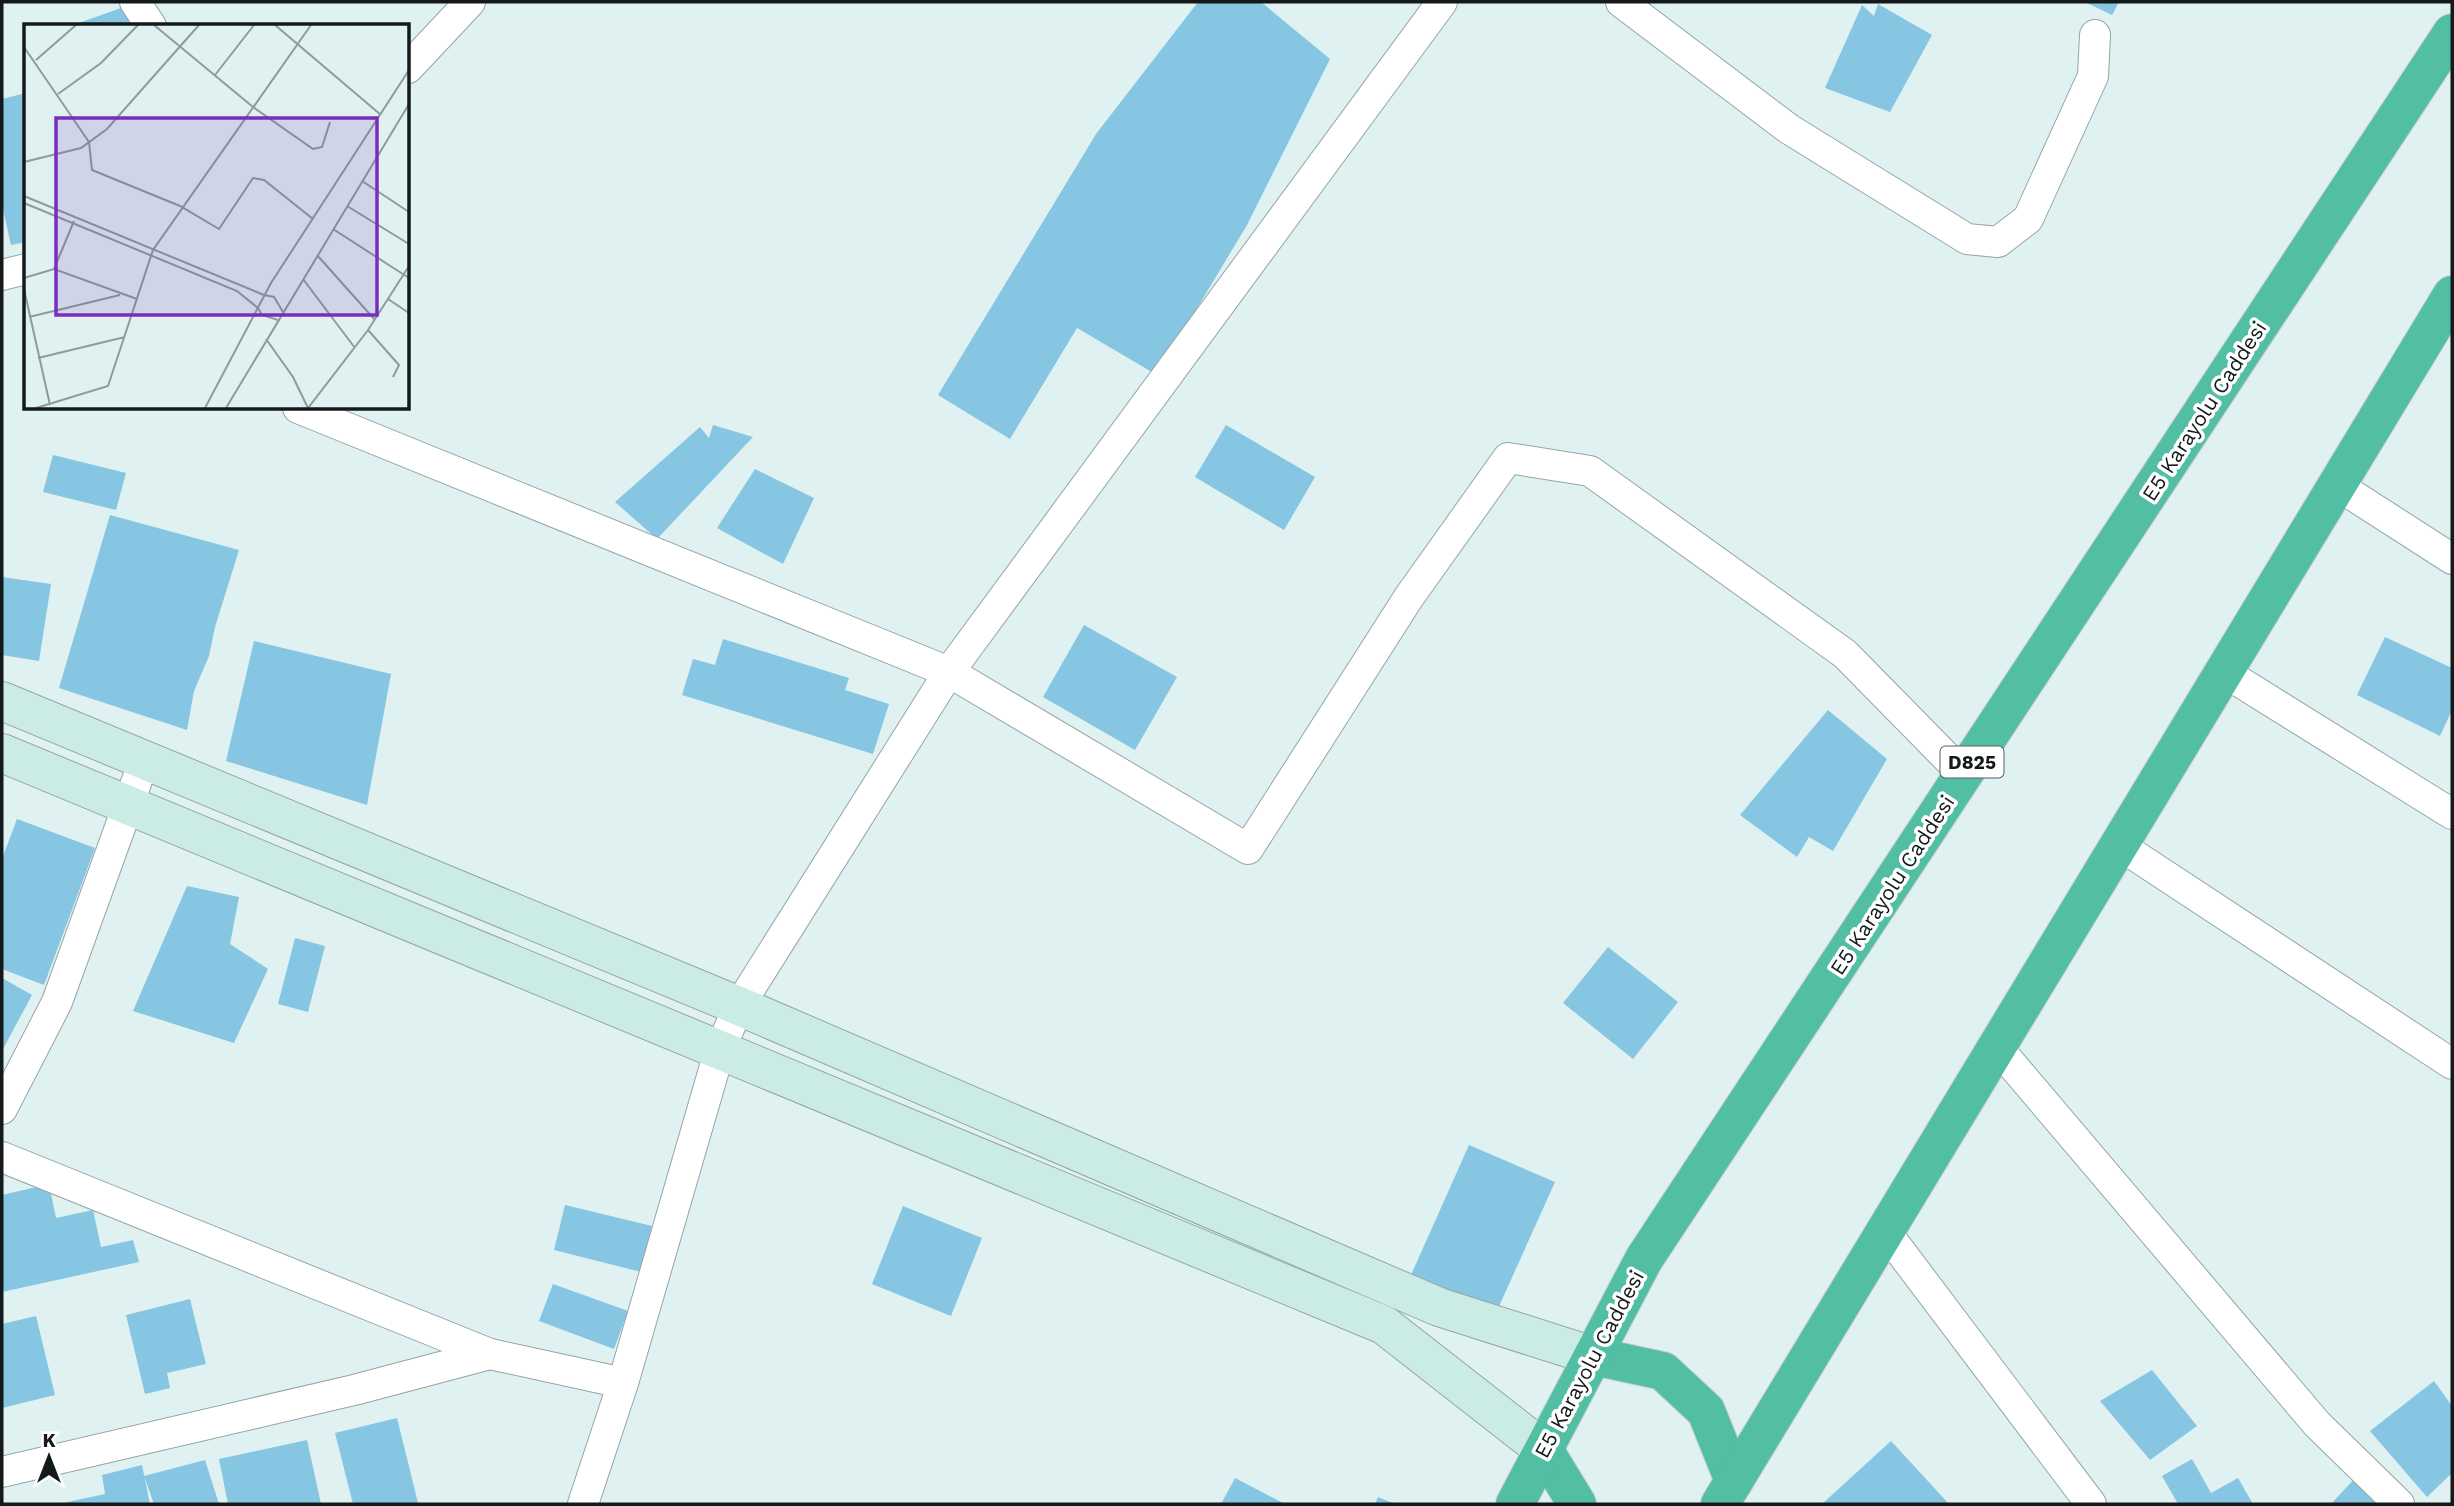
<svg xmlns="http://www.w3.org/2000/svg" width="2454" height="1506" font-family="'Work Sans',sans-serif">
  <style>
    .building { fill: #86c6e2 }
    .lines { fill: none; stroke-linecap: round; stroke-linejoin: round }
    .street-casing { stroke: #95a5a6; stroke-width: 32 }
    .secondary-casing { stroke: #95a5a6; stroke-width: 40 }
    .highway-casing { stroke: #cbcdcd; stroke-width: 40 }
    .street { stroke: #fff; stroke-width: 30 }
    .secondary { stroke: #cbece4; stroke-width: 38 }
    .highway { stroke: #52bfa4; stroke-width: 38 }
    .labels { text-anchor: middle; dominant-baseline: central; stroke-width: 7; stroke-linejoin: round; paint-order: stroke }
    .shield { fill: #fff; stroke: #5a5f5f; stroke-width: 2 }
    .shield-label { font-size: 19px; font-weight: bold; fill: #141a1b }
    .street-label { font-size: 21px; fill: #141a1b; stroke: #fff }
    .inset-road { fill: none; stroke: #8e9b9b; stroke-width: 2 }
    .view { fill: #7b2cbf; fill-opacity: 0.15; stroke: #7b2cbf; stroke-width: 3.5 }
    .inset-edge { fill: none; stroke: #141a1b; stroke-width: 3.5 }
  </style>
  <rect width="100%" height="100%" fill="#dff1f1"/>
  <!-- building -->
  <g class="building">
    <path d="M 1198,2 L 1261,2 L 1330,59 L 1247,225 L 1157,375 L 1077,328 L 1010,439 L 938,395 L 1096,134 Z"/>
    <path d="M 2085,2 L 2119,2 L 2112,15 Z"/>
    <path d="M 1878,4 L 1932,35 L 1890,112 L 1825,88 L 1862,5 L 1874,16 Z"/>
    <path d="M 124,7 L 130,26 L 70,26 Z"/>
    <path d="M 26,93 L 26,242 L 11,245 L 2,205 L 2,99 Z"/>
    <path d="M 713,425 L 753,437 L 657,539 L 615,502 L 700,427 L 709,438 Z"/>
    <path d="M 1226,425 L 1315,477 L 1284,530 L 1195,477 Z"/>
    <path d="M 53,455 L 126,473 L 116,510 L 43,492 Z"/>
    <path d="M 755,469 L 814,498 L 783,564 L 717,528 Z"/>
    <path d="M 110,515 L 239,550 L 215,627 L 209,656 L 194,691 L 187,730 L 59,688 Z"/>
    <path d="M 2,577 L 51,584 L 39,661 L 2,655 Z"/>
    <path d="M 1084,625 L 1177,677 L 1135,750 L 1043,697 Z"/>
    <path d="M 2385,637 L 2452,668 L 2452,710 L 2440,736 L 2357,695 Z"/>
    <path d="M 723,639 L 849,678 L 845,690 L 889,704 L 873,754 L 682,695 L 693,659 L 715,665 Z"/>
    <path d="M 254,641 L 391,674 L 367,805 L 226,761 Z"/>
    <path d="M 1828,710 L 1887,759 L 1833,851 L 1809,837 L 1797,857 L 1740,815 Z"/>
    <path d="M 17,819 L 95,848 L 44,985 L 2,969 L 2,859 Z"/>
    <path d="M 187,886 L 239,897 L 230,944 L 268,969 L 234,1043 L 133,1011 Z"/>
    <path d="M 295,938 L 325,946 L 308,1012 L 278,1004 Z"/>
    <path d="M 1608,947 L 1678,1002 L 1633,1059 L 1563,1003 Z"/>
    <path d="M 2,978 L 32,995 L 2,1051 Z"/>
    <path d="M 1469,1145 L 1555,1182 L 1496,1313 L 1411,1275 Z"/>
    <path d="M 49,1184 L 56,1218 L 93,1210 L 101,1247 L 133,1240 L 139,1262 L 2,1292 L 2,1195 Z"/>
    <path d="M 565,1205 L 652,1226 L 641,1272 L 554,1250 Z"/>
    <path d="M 903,1206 L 982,1238 L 951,1316 L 872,1284 Z"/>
    <path d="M 553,1284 L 628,1311 L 614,1349 L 539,1321 Z"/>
    <path d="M 190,1299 L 206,1364 L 167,1373 L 170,1388 L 145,1394 L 126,1315 Z"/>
    <path d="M 36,1316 L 55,1395 L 2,1408 L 2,1324 Z"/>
    <path d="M 2152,1370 L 2197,1426 L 2150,1460 L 2100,1401 Z"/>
    <path d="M 2434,1381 L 2452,1406 L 2452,1473 L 2427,1497 L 2370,1431 Z"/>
    <path d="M 397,1418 L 418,1503 L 353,1504 L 335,1433 Z"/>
    <path d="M 307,1440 L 321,1504 L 228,1504 L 219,1459 Z"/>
    <path d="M 1891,1441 L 1949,1504 L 1822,1504 Z"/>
    <path d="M 2192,1459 L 2211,1493 L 2238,1478 L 2253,1504 L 2178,1504 L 2162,1476 Z"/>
    <path d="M 205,1460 L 219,1504 L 154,1504 L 144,1476 Z"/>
    <path d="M 142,1465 L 150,1504 L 58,1504 L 105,1494 L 102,1475 Z"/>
    <path d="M 2357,1476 L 2387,1504 L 2331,1504 Z"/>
    <path d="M 1235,1478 L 1285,1504 L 1221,1504 Z"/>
    <path d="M 1378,1497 L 1395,1504 L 1375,1504 Z"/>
  </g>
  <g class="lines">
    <defs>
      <g id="street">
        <path d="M 135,2 L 151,26"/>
        <path d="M 1621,2 L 1789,129 L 1967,239 L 1998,242 L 2028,219 L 2093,76 L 2095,35"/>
        <path d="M 408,68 L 470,2"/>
        <path d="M 2,275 L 26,269"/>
        <path d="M 298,408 L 949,672 L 1248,849 L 1409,597 L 1508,458 L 1590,471 L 1845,654 L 1964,775"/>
        <path d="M 2337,485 L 2452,559"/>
        <path d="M 2224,672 L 2452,814"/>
        <path d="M 2119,845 L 2452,1064"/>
        <path d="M 1997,1047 L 2317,1424 L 2399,1504"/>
        <path d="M 2,1109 L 57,1002 L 144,761"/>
        <path d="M 2,1157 L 490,1354 L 623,1383"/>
        <path d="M 1885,1231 L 2091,1504"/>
        <path d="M 2,1472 L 354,1390 L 490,1354"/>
        <path d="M 583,1504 L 623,1383 L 720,1049 L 739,1006 L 949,672 L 1442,2"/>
      </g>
      <g id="secondary">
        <path d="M 2,701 L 739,1006 L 1439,1307 L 1593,1356"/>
        <path d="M 2,753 L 1384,1325 L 1544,1450"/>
      </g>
      <g id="highway">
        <path d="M 1593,1356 L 1663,1371 L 1706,1411 L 1734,1481"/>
        <path d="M 1544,1450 L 1577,1504"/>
        <path d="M 1515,1504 L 1644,1259 L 2452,33"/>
        <path d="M 1720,1504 L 2452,295"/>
      </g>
    </defs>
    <!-- street casing -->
    <use href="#street" class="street-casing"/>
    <!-- secondary casing -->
    <use href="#secondary" class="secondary-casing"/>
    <!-- highway casing -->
    <use href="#highway" class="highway-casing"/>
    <!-- street -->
    <use href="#street" class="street"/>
    <!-- secondary -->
    <use href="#secondary" class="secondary"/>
    <!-- highway -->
    <use href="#highway" class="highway"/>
  </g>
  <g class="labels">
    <!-- shield labels -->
    <rect class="shield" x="1940.5" y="746.5" width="63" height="31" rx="5"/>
    <g class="shield-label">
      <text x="1972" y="762">D825</text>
    </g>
    <!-- street labels -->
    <g class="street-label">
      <text transform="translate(2204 411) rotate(-57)">E5 Karayolu Caddesi</text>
      <text transform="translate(1892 885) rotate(-57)">E5 Karayolu Caddesi</text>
      <text transform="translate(1589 1364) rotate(-62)">E5 Karayolu Caddesi</text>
    </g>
  </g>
  <!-- overview -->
  <g transform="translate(24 24)">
    <rect width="385" height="385" fill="#dff1f1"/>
    <path class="inset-road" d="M 130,1 L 229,83 L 289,125 L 298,123 L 306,98M 251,1 L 357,91M 0,23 L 65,118 L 68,146 L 156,182 L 195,205 L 229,154 L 240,156 L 289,195M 12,36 L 52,1M 191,51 L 230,1M 34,70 L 77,39 L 114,1M 0,138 L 57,124 L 83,105 L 175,1M 338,157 L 385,188M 0,172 L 240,271M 0,179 L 213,267 L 234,284M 323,182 L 385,220M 309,205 L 385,254M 293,231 L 351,296M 30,245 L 50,197M 0,254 L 30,245 L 113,275M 279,255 L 331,324M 0,265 L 26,381M 240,271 L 250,273 L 259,288M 364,275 L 385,289M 234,284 L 238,291 L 254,296M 5,293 L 96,271M 344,306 L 375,341 L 369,353M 242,315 L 269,353 L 284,384 L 344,306 L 385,242M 14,334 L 101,313M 12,384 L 84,362 L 129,226 L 287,1M 181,384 L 247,259 L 385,46M 202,384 L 385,80"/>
    <path class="view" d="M 32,94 L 353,94 L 353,291 L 32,291 Z"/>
    <rect width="385" height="385" class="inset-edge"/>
  </g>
  <!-- border -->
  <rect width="2454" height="1506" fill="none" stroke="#141a1b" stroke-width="7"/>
  <!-- north arrow -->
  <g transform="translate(49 1457)" stroke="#ffffff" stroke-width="5" paint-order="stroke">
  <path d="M0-5L12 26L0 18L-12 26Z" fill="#141a1b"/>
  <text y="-10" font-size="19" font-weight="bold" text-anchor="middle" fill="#141a1b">K</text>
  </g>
</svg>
